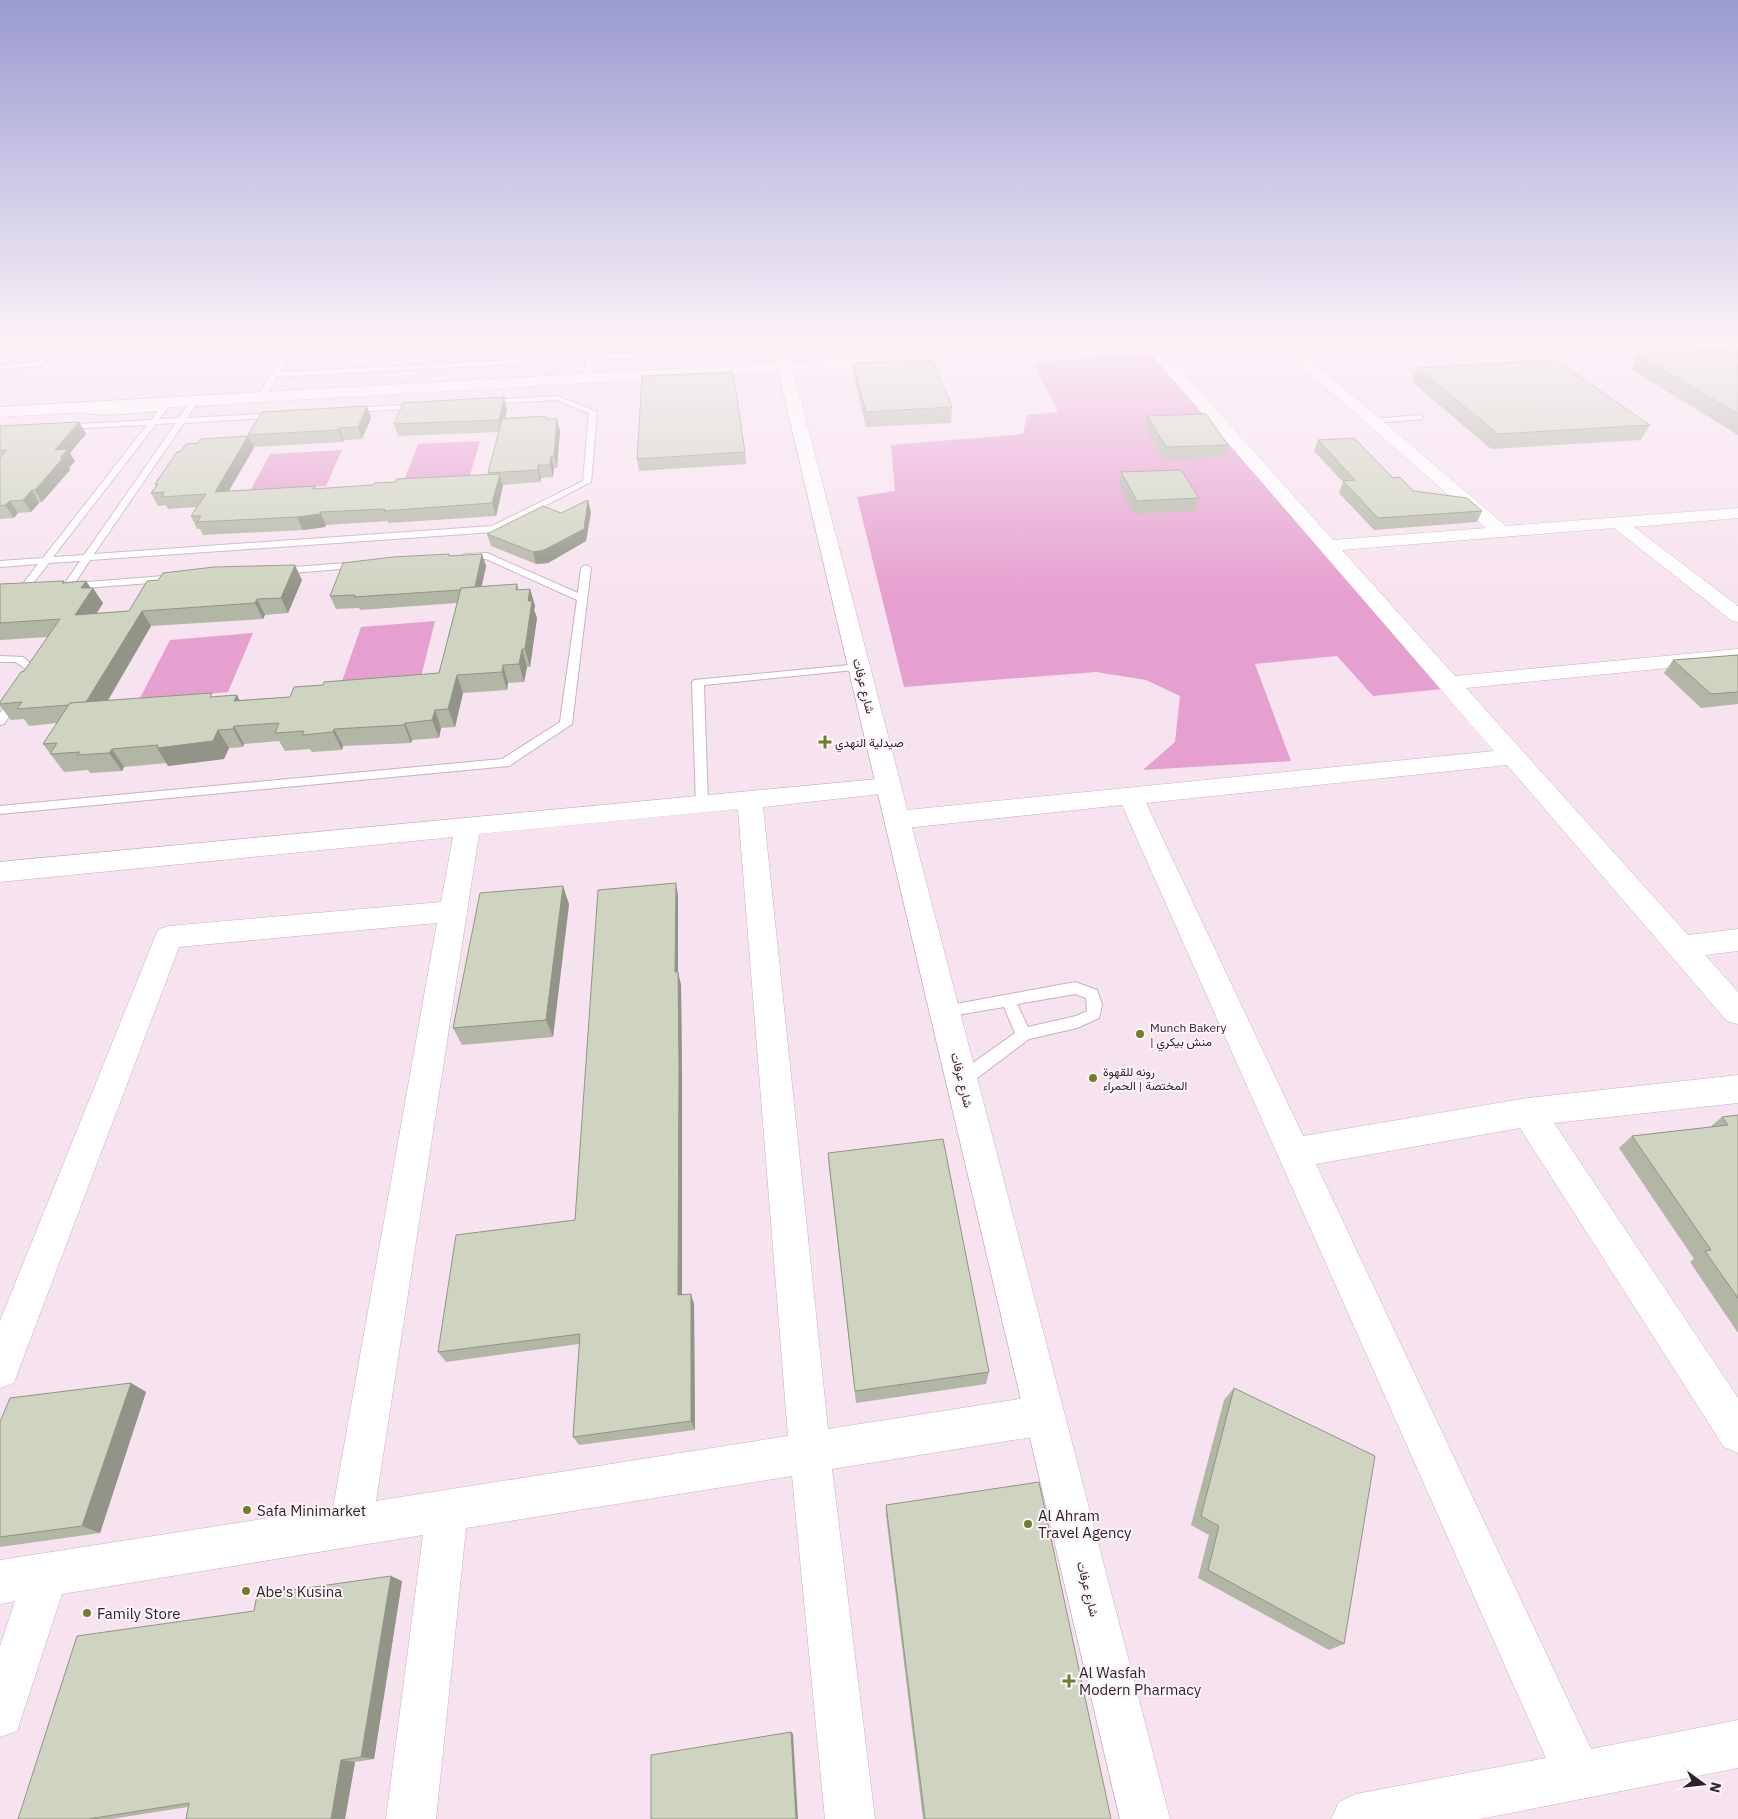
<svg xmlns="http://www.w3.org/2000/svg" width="1738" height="1819" font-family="'IBM Plex Sans',Vazirmatn,sans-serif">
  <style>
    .green { fill: #e6a0cf }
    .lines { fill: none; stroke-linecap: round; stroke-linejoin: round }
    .lane-casing { stroke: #c5b2be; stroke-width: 2 }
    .street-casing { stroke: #c5b2be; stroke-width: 1 }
    .secondary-casing { stroke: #c5b2be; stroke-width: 1 }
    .primary-casing { stroke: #c5b2be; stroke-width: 1 }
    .lane { fill: #fff; fill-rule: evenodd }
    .street { fill: #fff; fill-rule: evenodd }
    .secondary { fill: #fff; fill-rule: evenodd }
    .primary { fill: #fff; fill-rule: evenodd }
    .wall { fill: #b2b6a5 }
    .shaded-wall { fill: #919486 }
    .building { fill: #cfd4c0; stroke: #919486 }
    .poi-dot { fill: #707d2a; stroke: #fff3fa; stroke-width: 2 }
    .labels { text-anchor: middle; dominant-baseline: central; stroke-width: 4; stroke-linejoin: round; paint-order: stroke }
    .street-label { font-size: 12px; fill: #2b2428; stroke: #fff3fa }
    .poi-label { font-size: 12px; fill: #2b2428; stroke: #fff3fa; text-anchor: start }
    .near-poi-label { font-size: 15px; fill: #2b2428; stroke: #fff3fa; text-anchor: start }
  </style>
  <rect width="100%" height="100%" fill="#f7e3ef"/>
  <!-- green -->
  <g class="green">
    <path d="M 1151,355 L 1452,688 L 1373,696 L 1337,656 L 1255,664 L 1291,761 L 1143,770 L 1175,742 L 1180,696 L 1146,680 L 1096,672 L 904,687 L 857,497 L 895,491 L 891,445 L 1023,434 L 1027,415 L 1058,412 L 1033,362 Z"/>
    <path d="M 480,441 L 469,478 L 404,481 L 418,444 Z"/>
    <path d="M 342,450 L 326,486 L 250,491 L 270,454 Z"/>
    <path d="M 435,621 L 421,677 L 341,684 L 361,627 Z"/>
    <path d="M 253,633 L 228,692 L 139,700 L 170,640 Z"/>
  </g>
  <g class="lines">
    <defs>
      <g id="lane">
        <path d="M 58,340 L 65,340 L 41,366 L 0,369 L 0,365 L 36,362 Z"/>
        <path d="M 292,340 L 299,340 L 280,372 L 586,356 L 589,340 L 595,340 L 594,355 L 746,347 L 750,349 L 746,351 L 593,360 L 591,379 L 587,381 L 583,379 L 586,360 L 277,377 L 264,399 L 258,399 L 257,397 Z"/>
        <path d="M 557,396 L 597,412 L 591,482 L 494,532 L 90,560 L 75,583 L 176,575 L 181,578 L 176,581 L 71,589 L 63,586 L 80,561 L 49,563 L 27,591 L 24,592 L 19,589 L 38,564 L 0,567 L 0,561 L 43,558 L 147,425 L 63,429 L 60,429 L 60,425 L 151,420 L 158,411 C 141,412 92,419 80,410 L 81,408 L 109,410 L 164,406 L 168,408 L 159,419 L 179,418 L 190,402 L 209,401 L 213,403 L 212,405 L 195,406 L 187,418 L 279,413 L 283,415 L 279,417 L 184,423 L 94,554 L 492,526 L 583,481 L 589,413 L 556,400 L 487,404 L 483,402 L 487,400 ZM 176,423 L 84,555 L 53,557 L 156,424 Z"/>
        <path d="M 419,404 L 422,404 L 422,408 L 350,412 L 346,410 L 350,408 Z"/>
        <path d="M 1419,415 L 1423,417 L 1422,419 L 1373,423 L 1369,421 L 1373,419 Z"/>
        <path d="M 487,553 L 578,593 L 581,568 L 586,565 L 591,568 L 572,724 L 509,766 L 0,814 L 0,806 L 502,759 L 560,722 L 577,600 L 486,559 L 465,560 L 460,557 L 465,554 Z"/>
        <path d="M 361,562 L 364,563 L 364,567 L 280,574 L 275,571 L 280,568 Z"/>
        <path d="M 0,656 L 23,657 L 39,670 L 32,681 L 24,681 L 23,679 L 28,671 L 16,662 L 0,662 Z"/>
        <path d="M 860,664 L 865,667 L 864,669 L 704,685 L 708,805 L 706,808 L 698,808 L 696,805 L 692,682 L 694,680 Z"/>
        <path d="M 15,696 L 21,699 L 4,724 L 0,725 L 0,713 L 11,697 Z"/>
        <path d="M 1075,982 L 1097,990 L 1102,1005 L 1099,1018 L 1077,1028 L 1029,1039 L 968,1085 L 962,1087 L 956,1085 L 954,1080 L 956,1075 L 1015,1033 L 1004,1007 L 945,1017 L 940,1015 L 938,1011 L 940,1007 ZM 1075,994 L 1086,998 L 1087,1011 L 1076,1016 L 1028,1027 L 1017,1004 Z"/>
      </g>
      <g id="street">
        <path d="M 917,340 L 931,340 L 941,359 L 939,362 L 929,362 Z"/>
        <path d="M 1139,340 L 1154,340 L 1333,540 L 1486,528 L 1272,340 L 1287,340 L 1506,526 L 1738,508 L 1738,518 L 1634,527 L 1738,606 L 1738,622 L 1731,620 L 1614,528 L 1342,550 L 1455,676 L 1738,649 L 1738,661 L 1466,688 L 1688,935 L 1738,929 L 1738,951 L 1705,955 L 1738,992 L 1738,1024 L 1727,1021 L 1507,765 L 1146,803 L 1303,1136 L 1528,1098 L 1738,1075 L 1738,1103 L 1554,1123 L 1738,1398 L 1738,1453 L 1724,1447 L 1520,1128 L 1316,1164 L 1591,1749 L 1738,1720 L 1738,1768 L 1480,1819 L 1331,1819 L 1339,1802 L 1356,1794 L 1546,1758 L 1122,805 L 897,829 L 888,826 L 884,820 L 888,814 L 897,811 L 1494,751 Z"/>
        <path d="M 889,778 L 898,780 L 901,786 L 898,792 L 763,807 L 828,1429 L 1045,1395 L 1059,1401 L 1065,1415 L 1059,1429 L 1045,1435 L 832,1469 L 875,1819 L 825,1819 L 792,1476 L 466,1528 L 436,1819 L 386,1819 L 423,1535 L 62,1594 L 17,1731 L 0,1737 L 0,1646 L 15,1601 L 0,1604 L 0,1560 L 333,1508 L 437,923 L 179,947 L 19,1369 L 14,1383 L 0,1388 L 0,1321 L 155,937 L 159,929 L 169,926 L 441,902 L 453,837 L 0,882 L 0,862 ZM 738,809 L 788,1436 L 376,1501 L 479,834 Z"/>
      </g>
      <path id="secondary" d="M 771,340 L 785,340 L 1170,1819 L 1120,1819 Z"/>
      <path id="primary" d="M 1182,340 L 1265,340 L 1258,344 L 0,417 L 0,407 Z"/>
    </defs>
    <!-- lane casing -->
    <use href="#lane" class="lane-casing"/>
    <!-- street casing -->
    <use href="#street" class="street-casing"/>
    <!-- secondary casing -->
    <use href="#secondary" class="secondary-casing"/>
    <!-- primary casing -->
    <use href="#primary" class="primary-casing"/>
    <!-- lane -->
    <use href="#lane" class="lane"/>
    <!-- street -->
    <use href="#street" class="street"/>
    <!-- secondary -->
    <use href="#secondary" class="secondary"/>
    <!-- primary -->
    <use href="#primary" class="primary"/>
  </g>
  <!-- wall -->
  <g class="wall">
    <path d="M 1738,349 L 1738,435 L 1631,369 L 1638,355 Z"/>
    <path d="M 853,363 L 952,407 L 951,423 L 866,427 L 854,378 Z"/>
    <path d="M 1417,368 L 1650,425 L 1641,440 L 1491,449 L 1412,382 Z"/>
    <path d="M 507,409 L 505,418 L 546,416 L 547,419 L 557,419 L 560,431 L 557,468 L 554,468 L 553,477 L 541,478 L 540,482 L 503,485 L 496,516 L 388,523 L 388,521 L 326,525 L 325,527 L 303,530 L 203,535 L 200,529 L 197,529 L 191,516 L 197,507 L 168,509 L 166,505 L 158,506 L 151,493 L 156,486 L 155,484 L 180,452 L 198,443 L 371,418 L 362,439 L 344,440 L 343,442 L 253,447 L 229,491 L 315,486 L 316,489 L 373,485 L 489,474 L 499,432 L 398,436 L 394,424 Z"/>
    <path d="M 1147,416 L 1228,445 L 1225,457 L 1163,459 L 1145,428 Z"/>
    <path d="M 79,422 L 86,434 L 70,453 L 75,461 L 69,468 L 70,470 L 42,502 L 39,503 L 31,512 L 18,513 L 14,518 L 0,519 L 0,426 Z"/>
    <path d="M 1318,440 L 1393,478 L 1413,491 L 1482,511 L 1477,522 L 1374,530 L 1339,493 L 1343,482 L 1314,451 Z"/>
    <path d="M 745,452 L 746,464 L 639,471 L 637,459 Z"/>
    <path d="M 1121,472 L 1199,498 L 1196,511 L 1134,514 L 1119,485 Z"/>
    <path d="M 591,512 L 586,541 L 548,563 L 536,564 L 491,546 L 487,534 L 561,513 Z"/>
    <path d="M 449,554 L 450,556 L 482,554 L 486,566 L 482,586 L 517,584 L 519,590 L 530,589 L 535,606 L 534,610 L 537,618 L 530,667 L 527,667 L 524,682 L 508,683 L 507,690 L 463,693 L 455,727 L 441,728 L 439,738 L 412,740 L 411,743 L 343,746 L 342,750 L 312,752 L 310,749 L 285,751 L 279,741 L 244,744 L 243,747 L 229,748 L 224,759 L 168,766 L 167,763 L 124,767 L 122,771 L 90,773 L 88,770 L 64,772 L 43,744 L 57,723 L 29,726 L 24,719 L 11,720 L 0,706 L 0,702 L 24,671 L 48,637 L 0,640 L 0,584 L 65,582 L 86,581 L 91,588 L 103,603 L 97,613 L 129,611 L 302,580 L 288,613 L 265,615 L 263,619 L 151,626 L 108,701 L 214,697 L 237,695 L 239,700 L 290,697 L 323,685 L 439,673 L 457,603 L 360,610 L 359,608 L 336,609 L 330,596 Z"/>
    <path d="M 1738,655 L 1738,704 L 1701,708 L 1664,673 L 1673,660 Z"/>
    <path d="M 678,896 L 678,972 L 681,985 L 682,1077 L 682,1295 L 694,1304 L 695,1430 L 579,1445 L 573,1437 L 579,1344 L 446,1362 L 438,1352 L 575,1220 Z"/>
    <path d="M 569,904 L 553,1037 L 462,1045 L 453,1028 Z"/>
    <path d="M 1738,1115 L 1738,1333 L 1690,1262 L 1694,1259 L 1619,1148 L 1632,1136 L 1710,1127 L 1722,1117 Z"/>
    <path d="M 828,1153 L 989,1372 L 986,1384 L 856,1403 L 829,1168 Z"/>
    <path d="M 131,1383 L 146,1392 L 100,1533 L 0,1547 L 0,1422 Z"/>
    <path d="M 1234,1388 L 1344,1644 L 1329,1650 L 1198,1578 L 1209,1535 L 1191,1525 L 1224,1400 Z"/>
    <path d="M 886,1505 L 1111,1819 L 923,1819 L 886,1515 Z"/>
    <path d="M 402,1581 L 374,1759 L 355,1762 L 345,1819 L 186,1819 L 188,1807 L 111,1819 L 18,1819 L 254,1611 Z"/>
  </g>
  <!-- shaded-wall -->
  <g class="shaded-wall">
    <path d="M 504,397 L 507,409 L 502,432 L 499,420 Z"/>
    <path d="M 367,406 L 371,418 L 362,439 L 358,427 Z"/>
    <path d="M 557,419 L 560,431 L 557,468 L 554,456 Z"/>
    <path d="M 79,422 L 86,434 L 70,453 L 75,461 L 69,468 L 70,470 L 42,502 L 35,490 L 55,450 Z"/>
    <path d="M 339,428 L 344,440 L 343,442 L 338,430 Z"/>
    <path d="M 248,436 L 254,448 L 221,504 L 215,492 Z"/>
    <path d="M 551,456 L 554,468 L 553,477 L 550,465 Z"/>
    <path d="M 538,465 L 541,478 L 540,482 L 538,470 Z"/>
    <path d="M 500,474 L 503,486 L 496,516 L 492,503 Z"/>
    <path d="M 32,490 L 39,503 L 31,512 L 23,500 Z"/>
    <path d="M 588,500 L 591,512 L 586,541 L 548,563 L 536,564 L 533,552 Z"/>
    <path d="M 10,501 L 18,513 L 14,518 L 5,505 Z"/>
    <path d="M 320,512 L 326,525 L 325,527 L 303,530 L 297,517 Z"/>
    <path d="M 482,554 L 486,566 L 478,602 L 474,589 Z"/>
    <path d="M 295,565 L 302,580 L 288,613 L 281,598 Z"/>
    <path d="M 86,581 L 92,590 L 93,588 L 103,603 L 85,631 L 75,615 L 81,588 Z"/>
    <path d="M 530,589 L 535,606 L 534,610 L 537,618 L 530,667 L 525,649 L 528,601 Z"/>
    <path d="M 257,599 L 265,615 L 263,619 L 255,603 Z"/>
    <path d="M 142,611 L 151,626 L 96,720 L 85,704 Z"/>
    <path d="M 522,649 L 527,667 L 524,682 L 519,664 Z"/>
    <path d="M 503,665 L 508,683 L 507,690 L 502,672 Z"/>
    <path d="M 457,675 L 463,693 L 455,727 L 448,709 Z"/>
    <path d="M 237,695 L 246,713 L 234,701 Z"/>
    <path d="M 435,710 L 441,728 L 439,738 L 432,720 Z"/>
    <path d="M 405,723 L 412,740 L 411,743 L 404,725 Z"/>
    <path d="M 234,726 L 244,744 L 243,747 L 233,729 Z"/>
    <path d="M 334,729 L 343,746 L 342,750 L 333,732 Z"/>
    <path d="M 218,730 L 229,748 L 224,759 L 168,766 L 157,748 Z"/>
    <path d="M 112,749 L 124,767 L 122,771 L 109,753 Z"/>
    <path d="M 676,883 L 678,896 L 678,986 L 675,972 Z"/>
    <path d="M 563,886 L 569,904 L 553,1037 L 546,1020 Z"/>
    <path d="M 678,972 L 681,985 L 682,1077 L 682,1306 L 678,1295 Z"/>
    <path d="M 691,1294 L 694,1304 L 695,1430 L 691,1421 Z"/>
    <path d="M 131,1383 L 146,1392 L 100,1533 L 82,1526 Z"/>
    <path d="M 391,1576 L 402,1581 L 374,1759 L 361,1757 Z"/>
    <path d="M 791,1732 L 793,1734 L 798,1819 L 796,1819 Z"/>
    <path d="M 341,1760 L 355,1762 L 345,1819 L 331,1819 Z"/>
  </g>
  <!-- building -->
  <g class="building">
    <path d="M 1737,349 L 1738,349 L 1738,414 L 1638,355 Z"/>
    <path d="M 933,360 L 952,407 L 866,412 L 853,363 Z"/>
    <path d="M 1555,360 L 1650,425 L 1498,434 L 1417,368 Z"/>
    <path d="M 733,372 L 745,452 L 637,459 L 642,376 Z"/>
    <path d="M 504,397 L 499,420 L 394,424 L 403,403 Z"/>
    <path d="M 367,406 L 358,427 L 339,428 L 338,430 L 248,435 L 262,412 Z"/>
    <path d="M 1206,414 L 1228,445 L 1166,447 L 1147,416 Z"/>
    <path d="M 546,416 L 546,419 L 557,419 L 554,456 L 551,456 L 550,465 L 538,465 L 538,470 L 488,473 L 502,419 Z"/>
    <path d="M 79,422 L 55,450 L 68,449 L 60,458 L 63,458 L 35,490 L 32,490 L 23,500 L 10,501 L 5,505 L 0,506 L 0,458 L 7,450 L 0,451 L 0,426 Z"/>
    <path d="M 248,436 L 215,492 L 315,486 L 313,489 L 373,485 L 375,483 L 396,482 L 397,479 L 500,474 L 492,503 L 384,511 L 385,509 L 320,512 L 320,514 L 297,517 L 197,522 L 201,516 L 191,516 L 206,494 L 162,497 L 164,492 L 151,493 L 158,484 L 155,484 L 177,452 L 180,452 L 186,444 L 198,443 L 201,439 Z"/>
    <path d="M 1354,438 L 1393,478 L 1400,477 L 1413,491 L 1467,498 L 1482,511 L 1378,518 L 1343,481 L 1355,480 L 1318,440 Z"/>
    <path d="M 1181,470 L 1199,498 L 1137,501 L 1121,472 Z"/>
    <path d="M 588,500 L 584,529 L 544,550 L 533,552 L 487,534 L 543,506 L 561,513 Z"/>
    <path d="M 449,554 L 449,556 L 482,554 L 475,587 L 461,588 L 460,590 L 354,597 L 355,595 L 330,596 L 343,563 L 393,557 Z"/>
    <path d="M 295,565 L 281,598 L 257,599 L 255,603 L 142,611 L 86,702 L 70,703 L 69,705 L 17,709 L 22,702 L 0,704 L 0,702 L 21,672 L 24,671 L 60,619 L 0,623 L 0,584 L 64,581 L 62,583 L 86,581 L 81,588 L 93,588 L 75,615 L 129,611 L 147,581 L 158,580 L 163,573 L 214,567 Z"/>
    <path d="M 517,584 L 516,590 L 530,589 L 528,601 L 532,601 L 525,649 L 522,649 L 519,664 L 503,665 L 502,672 L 457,675 L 448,709 L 435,710 L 432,720 L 405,723 L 404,725 L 334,729 L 333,732 L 302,735 L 304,731 L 275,733 L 279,723 L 234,726 L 233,729 L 218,730 L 213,741 L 157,748 L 158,745 L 112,749 L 109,753 L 77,755 L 80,752 L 50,754 L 57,743 L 43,744 L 70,703 L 212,693 L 210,697 L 237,695 L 234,701 L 290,697 L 294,687 L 323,685 L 324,682 L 439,673 L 461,588 Z"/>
    <path d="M 1738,655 L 1738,692 L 1711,694 L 1673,660 Z"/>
    <path d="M 676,883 L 675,972 L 678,972 L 679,1065 L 678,1295 L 691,1294 L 691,1421 L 573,1437 L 580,1334 L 438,1352 L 456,1235 L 575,1220 L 598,890 Z"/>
    <path d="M 563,886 L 546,1020 L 453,1028 L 480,893 Z"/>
    <path d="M 1738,1115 L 1738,1298 L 1705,1251 L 1711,1250 L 1632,1136 L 1728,1125 L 1722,1117 Z"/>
    <path d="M 943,1139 L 989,1372 L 855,1391 L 828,1153 Z"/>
    <path d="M 131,1383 L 82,1526 L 0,1537 L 0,1422 L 10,1398 Z"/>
    <path d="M 1234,1388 L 1375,1456 L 1344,1644 L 1208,1570 L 1219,1526 L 1201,1516 Z"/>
    <path d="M 1039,1482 L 1111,1819 L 925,1819 L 886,1505 Z"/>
    <path d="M 391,1576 L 361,1757 L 341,1760 L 331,1819 L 186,1819 L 189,1803 L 88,1819 L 18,1819 L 77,1636 L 254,1611 L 257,1595 Z"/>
    <path d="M 791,1732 L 796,1819 L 651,1819 L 651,1755 Z"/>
  </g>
  <!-- sky -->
  <linearGradient id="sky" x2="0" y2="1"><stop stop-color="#9a9ad0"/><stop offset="0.57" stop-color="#fbf2f8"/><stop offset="1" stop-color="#fbf2f8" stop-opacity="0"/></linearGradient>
  <rect width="1738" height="595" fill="url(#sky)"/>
  <!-- markers -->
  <g class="poi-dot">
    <path d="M822.5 734.5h5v5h5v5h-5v5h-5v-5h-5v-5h5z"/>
    <circle cx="1140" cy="1034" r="5"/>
    <circle cx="1093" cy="1078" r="5"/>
    <circle cx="247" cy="1510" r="5"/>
    <circle cx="1028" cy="1524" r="5"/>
    <circle cx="246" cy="1591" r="5"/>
    <circle cx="87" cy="1613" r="5"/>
    <path d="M1066.5 1673.5h5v5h5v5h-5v5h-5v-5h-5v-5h5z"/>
  </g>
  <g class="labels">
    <!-- street labels -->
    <g class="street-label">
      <text transform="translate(864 686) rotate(76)">شارع عرفات</text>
      <text transform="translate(962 1080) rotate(76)">شارع عرفات</text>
      <text transform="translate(1088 1589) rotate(76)">شارع عرفات</text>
    </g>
    <!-- poi labels -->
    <g class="poi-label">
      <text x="835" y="742">صيدلية النهدي</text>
      <text x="1150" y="1027">Munch Bakery<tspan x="1150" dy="14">| منش بيكري</tspan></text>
      <text x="1103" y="1071">رونه للقهوة<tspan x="1103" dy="14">المختصة | الحمراء</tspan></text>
    </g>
    <!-- near-poi labels -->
    <g class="near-poi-label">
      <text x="257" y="1510">Safa Minimarket</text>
      <text x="1038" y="1515">Al Ahram<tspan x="1038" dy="17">Travel Agency</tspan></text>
      <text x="256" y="1591">Abe's Kusina</text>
      <text x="97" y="1613">Family Store</text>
      <text x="1079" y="1672">Al Wasfah<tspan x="1079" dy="17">Modern Pharmacy</tspan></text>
    </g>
  </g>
  <!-- north arrow -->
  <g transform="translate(1703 1784) rotate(105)" stroke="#fff3fa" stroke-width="4" paint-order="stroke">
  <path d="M0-4L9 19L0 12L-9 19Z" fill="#2b2428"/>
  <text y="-8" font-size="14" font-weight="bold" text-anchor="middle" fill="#2b2428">N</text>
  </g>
</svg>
